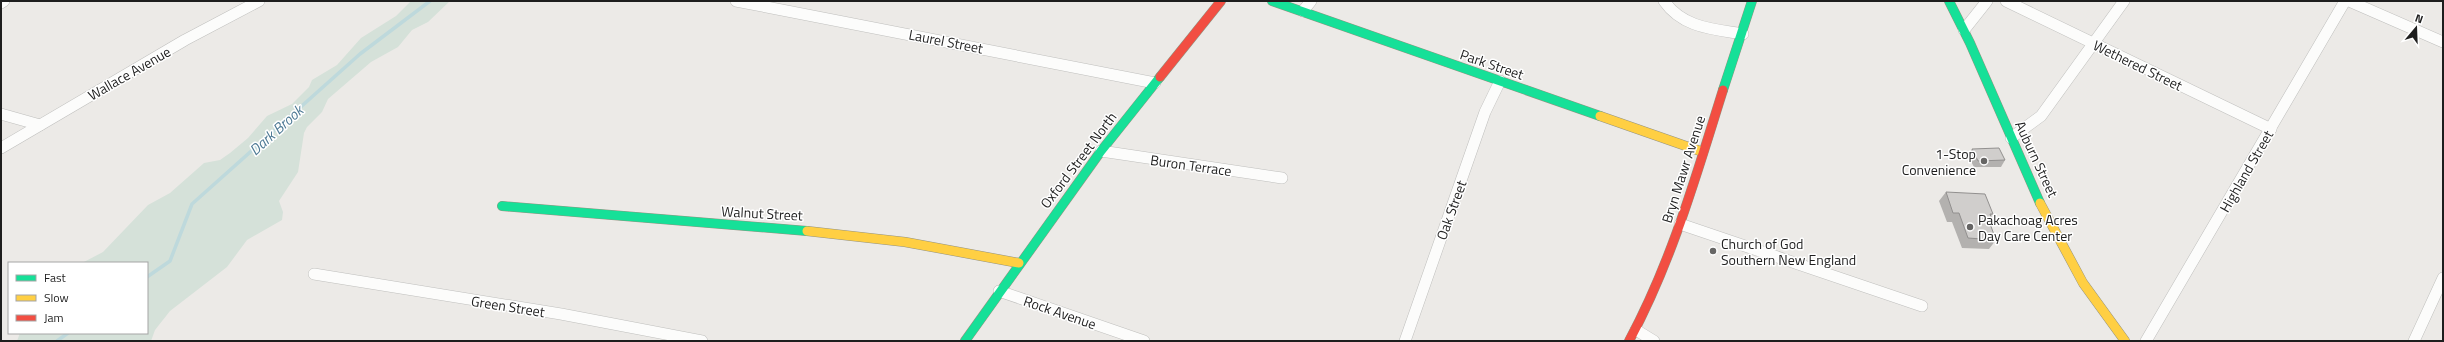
<svg xmlns="http://www.w3.org/2000/svg" width="2444" height="342" font-family="'Titillium Web',sans-serif">
  <style>
    .wetland { fill: #d5e1d9 }
    .lines { fill: none; stroke-linecap: round; stroke-linejoin: round }
    .stream { stroke: #bed9dc; stroke-width: 3.5 }
    .street-casing { stroke: #bfbfbd; stroke-width: 12 }
    .fast-casing { stroke: #949381; stroke-width: 10 }
    .slow-casing { stroke: #949381; stroke-width: 10 }
    .jam-casing { stroke: #949381; stroke-width: 10 }
    .street { stroke: #fcfcfb; stroke-width: 11 }
    .fast { stroke: #16e098; stroke-width: 9 }
    .slow { stroke: #ffcf43; stroke-width: 9 }
    .jam { stroke: #f24e42; stroke-width: 9 }
    .wall { fill: #b3b1af }
    .building { fill: #d0cecc; stroke: #92908f }
    .poi-dot { fill: #666564; stroke: #fff; stroke-width: 1.5 }
    .labels { text-anchor: middle; dominant-baseline: central; stroke-width: 3; stroke-linejoin: round; paint-order: stroke }
    .street-label { font-size: 14px; fill: #1e1e1e; stroke: #fff }
    .poi-label { font-size: 14px; fill: #1e1e1e; stroke: #fff; text-anchor: start }
    .water-label { font-size: 15px; font-style: italic; fill: #4d7994; stroke: #fff }
  </style>
  <rect width="100%" height="100%" fill="#eceae7"/>
  <!-- wetland -->
  <path class="wetland" d="M 411,1 L 450,1 L 428,22 L 412,30 L 398,47 L 371,62 L 328,99 L 322,112 L 307,127 L 304,133 L 298,172 L 279,201 L 283,212 L 282,220 L 247,240 L 227,267 L 170,311 L 155,330 L 151,341 L 17,341 L 20,333 L 147,333 L 147,263 L 82,263 L 103,252 L 148,205 L 170,193 L 204,163 L 220,160 L 230,153 L 248,138 L 267,116 L 292,104 L 309,87 L 312,80 L 337,65 L 361,38 L 396,16 Z"/>
  <g class="lines">
    <!-- stream -->
    <g class="stream">
      <path d="M 147,277 L 170,261 L 192,204 L 360,54 L 430,1"/>
      <path d="M 57,341 L 68,333"/>
    </g>
    <defs>
      <g id="street">
        <path d="M 736,1 L 1155,83"/>
        <path d="M 1664,1 C 1683,28 1713,29 1743,34"/>
        <path d="M 2006,1 L 2271,129"/>
        <path d="M 2349,1 L 2443,42"/>
        <path d="M 1,3 L 4,1"/>
        <path d="M 1303,11 L 1311,1"/>
        <path d="M 1964,30 L 1987,1"/>
        <path d="M 1,114 L 40,125"/>
        <path d="M 2011,138 L 2041,116 L 2124,1"/>
        <path d="M 1,148 L 185,40 L 259,1"/>
        <path d="M 1101,151 L 1282,178"/>
        <path d="M 1680,224 L 1922,306"/>
        <path d="M 314,274 L 561,314 L 702,341"/>
        <path d="M 999,291 L 1144,341"/>
        <path d="M 1636,330 L 1654,341"/>
        <path d="M 1405,341 L 1485,112 L 1500,81"/>
        <path d="M 2146,341 L 2345,1"/>
        <path d="M 2414,341 L 2443,278"/>
      </g>
      <g id="fast">
        <path d="M 1272,1 L 1600,116"/>
        <path d="M 1949,1 L 1970,43 L 2040,203"/>
        <path d="M 1723,90 L 1752,1"/>
        <path d="M 502,206 L 807,231"/>
        <path d="M 965,341 L 1101,151 L 1160,77"/>
      </g>
      <g id="slow">
        <path d="M 1600,116 L 1703,152"/>
        <path d="M 2040,203 L 2083,283 L 2125,341"/>
        <path d="M 807,231 L 905,242 L 1019,263"/>
      </g>
      <g id="jam">
        <path d="M 1160,77 L 1221,1"/>
        <path d="M 1629,341 C 1672,261 1696,176 1723,90"/>
      </g>
    </defs>
    <!-- street casing -->
    <use href="#street" class="street-casing"/>
    <!-- fast casing -->
    <use href="#fast" class="fast-casing"/>
    <!-- slow casing -->
    <use href="#slow" class="slow-casing"/>
    <!-- jam casing -->
    <use href="#jam" class="jam-casing"/>
    <!-- street -->
    <use href="#street" class="street"/>
    <!-- fast -->
    <use href="#fast" class="fast"/>
    <!-- slow -->
    <use href="#slow" class="slow"/>
    <!-- jam -->
    <use href="#jam" class="jam"/>
  </g>
  <!-- wall -->
  <g class="wall">
    <path d="M 1972,149 L 2005,160 L 2001,167 L 1974,167 L 1968,156 Z"/>
    <path d="M 1946,192 L 1993,214 L 1991,216 L 1993,222 L 1990,226 L 1996,240 L 1989,249 L 1962,248 L 1952,222 L 1947,222 L 1939,201 Z"/>
  </g>
  <!-- building -->
  <g class="building">
    <path d="M 1999,148 L 2005,160 L 1978,161 L 1972,149 Z"/>
    <path d="M 1946,192 L 1985,194 L 1993,214 L 1990,214 L 1993,222 L 1989,221 L 1996,240 L 1968,238 L 1959,213 L 1953,213 Z"/>
  </g>
  <!-- markers -->
  <g class="poi-dot">
    <circle cx="1984" cy="161" r="4"/>
    <circle cx="1970" cy="227" r="4"/>
    <circle cx="1713" cy="251" r="4"/>
  </g>
  <g class="labels">
    <!-- street labels -->
    <g class="street-label">
      <text transform="translate(946 41) rotate(11)">Laurel Street</text>
      <text transform="translate(1492 64) rotate(19)">Park Street</text>
      <text transform="translate(2138 65) rotate(26)">Wethered Street</text>
      <text transform="translate(129 73) rotate(-30)">Wallace Avenue</text>
      <text transform="translate(2037 159) rotate(65)">Auburn Street</text>
      <text transform="translate(1078 160) rotate(-53)">Oxford Street North</text>
      <text transform="translate(1191 165) rotate(8)">Buron Terrace</text>
      <text transform="translate(1683 169) rotate(-72)">Bryn Mawr Avenue</text>
      <text transform="translate(2246 171) rotate(-60)">Highland Street</text>
      <text transform="translate(1451 210) rotate(-70)">Oak Street</text>
      <text transform="translate(762 213) rotate(3)">Walnut Street</text>
      <text transform="translate(508 306) rotate(9)">Green Street</text>
      <text transform="translate(1060 312) rotate(19)">Rock Avenue</text>
    </g>
    <!-- poi labels -->
    <g class="poi-label">
      <text x="1976" y="153" text-anchor="end">1-Stop<tspan x="1976" dy="16">Convenience</tspan></text>
      <text x="1978" y="219">Pakachoag Acres<tspan x="1978" dy="16">Day Care Center</tspan></text>
      <text x="1721" y="243">Church of God<tspan x="1721" dy="16">Southern New England</tspan></text>
    </g>
    <!-- water labels -->
    <g class="water-label">
      <text transform="translate(276 130) rotate(-42)">Dark Brook</text>
    </g>
  </g>
  <!-- border -->
  <rect width="2444" height="342" fill="none" stroke="#1e1e1e" stroke-width="4"/>
  <!-- legend -->
  <rect x="8" y="262" width="140" height="72" fill="#ffffff" stroke="#a5a5a5"/>
  <rect x="16" y="275" width="20" height="6" fill="#16e098" stroke="#a5a5a5"/>
  <text x="44" y="282" font-size="12" fill="#1e1e1e">Fast</text>
  <rect x="16" y="295" width="20" height="6" fill="#ffcf43" stroke="#a5a5a5"/>
  <text x="44" y="302" font-size="12" fill="#1e1e1e">Slow</text>
  <rect x="16" y="315" width="20" height="6" fill="#f24e42" stroke="#a5a5a5"/>
  <text x="44" y="322" font-size="12" fill="#1e1e1e">Jam</text>
  <!-- north arrow -->
  <g transform="translate(2416 28) rotate(19)" stroke="#ffffff" stroke-width="3" paint-order="stroke">
  <path d="M0-3L7 15L0 10L-7 15Z" fill="#1e1e1e"/>
  <text y="-6" font-size="11" font-weight="bold" text-anchor="middle" fill="#1e1e1e">N</text>
  </g>
</svg>
